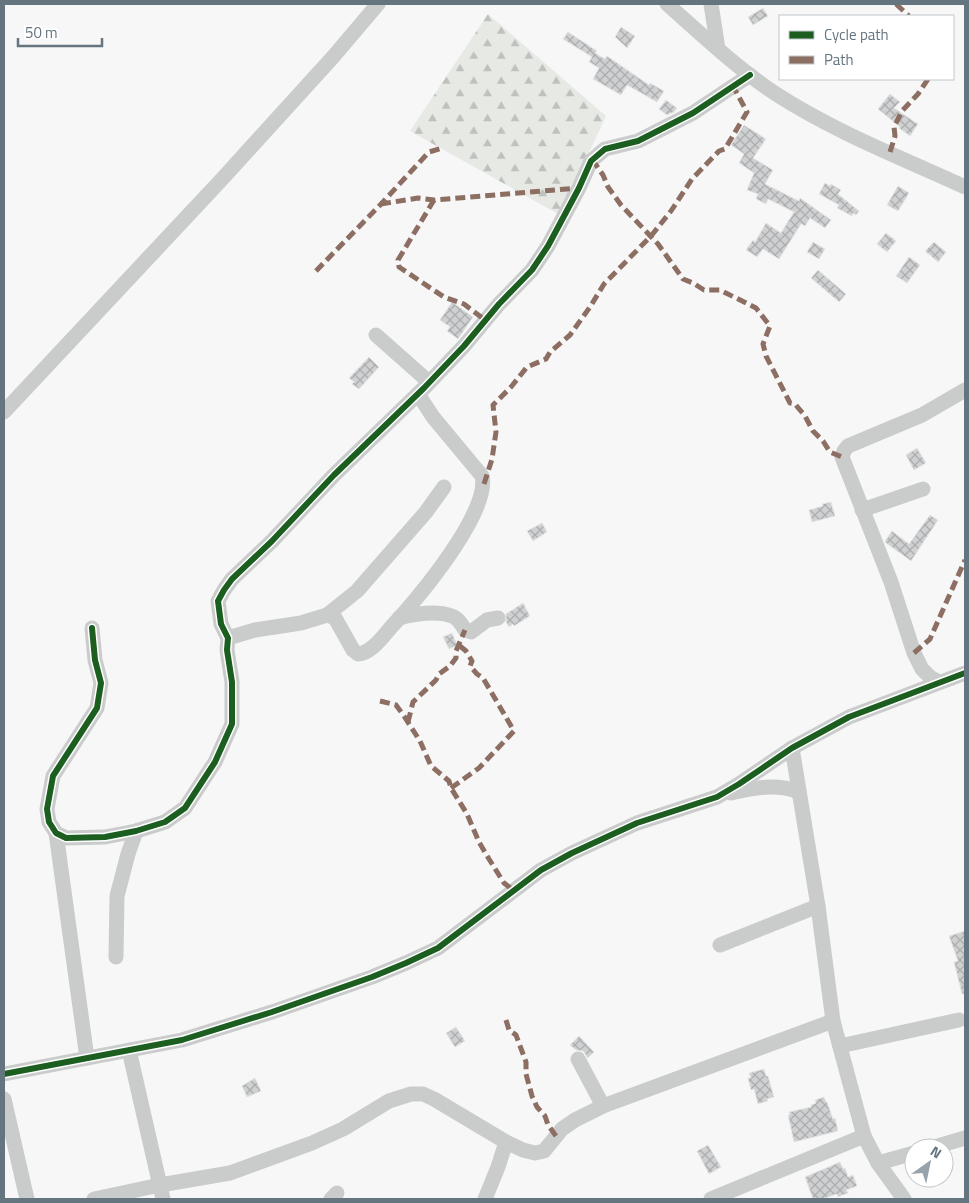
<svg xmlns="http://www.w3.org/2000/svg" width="969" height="1203" font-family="'Titillium Web',sans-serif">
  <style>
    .forest { fill: url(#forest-firs) }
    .building { fill: url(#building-cross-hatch); stroke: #e6e6e6 }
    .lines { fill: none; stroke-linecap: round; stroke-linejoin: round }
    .minor { stroke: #cacccc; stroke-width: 15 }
    .quiet { stroke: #8d6e63; stroke-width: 5; stroke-dasharray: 10 5; stroke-linecap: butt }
    .cycleway-casing { stroke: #fff; stroke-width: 9 }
    .cycleway { stroke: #1b5e20; stroke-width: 6 }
  </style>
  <defs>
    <pattern id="forest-firs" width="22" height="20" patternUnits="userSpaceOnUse" patternTransform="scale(1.25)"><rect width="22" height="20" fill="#e6e9e4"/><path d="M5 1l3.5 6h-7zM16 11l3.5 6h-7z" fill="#bec1be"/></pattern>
    <pattern id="building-cross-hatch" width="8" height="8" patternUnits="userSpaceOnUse" patternTransform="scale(1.25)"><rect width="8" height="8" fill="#ced0d1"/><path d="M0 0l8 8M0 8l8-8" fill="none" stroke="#abadaf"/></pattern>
  </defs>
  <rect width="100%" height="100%" fill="#f7f7f7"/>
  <!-- forest -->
  <path class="forest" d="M 488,14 L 606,116 L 560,215 L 410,131 Z"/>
  <!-- building -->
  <g class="building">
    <path d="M 763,8 L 768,16 L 753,25 L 748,17 Z"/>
    <path d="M 621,27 L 635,36 L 627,48 L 615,37 Z"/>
    <path d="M 568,32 L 597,51 L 595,53 L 605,59 L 607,56 L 649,85 L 650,83 L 664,91 L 657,102 L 627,85 L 621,95 L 593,79 L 599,68 L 589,62 L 592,57 L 563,39 Z"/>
    <path d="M 890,94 L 900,102 L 894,108 L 918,124 L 910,136 L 899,128 L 900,127 L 878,109 Z"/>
    <path d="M 666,100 L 677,108 L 674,112 L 667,115 L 659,109 Z"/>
    <path d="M 744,125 L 766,139 L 753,158 L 773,170 L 765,184 L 799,201 L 800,198 L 831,220 L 825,228 L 810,218 L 805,226 L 801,224 L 779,259 L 763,249 L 757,257 L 746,250 L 753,240 L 755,242 L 766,223 L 781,233 L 794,212 L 768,199 L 766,204 L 756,199 L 758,194 L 747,190 L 754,173 L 739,163 L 744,154 L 731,145 Z"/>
    <path d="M 825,183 L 830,186 L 831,184 L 841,190 L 838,194 L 859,211 L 856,215 L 853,213 L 852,216 L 837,208 L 839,205 L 819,194 Z"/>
    <path d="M 898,186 L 909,193 L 898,211 L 887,205 Z"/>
    <path d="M 886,233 L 896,241 L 887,252 L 877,244 Z"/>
    <path d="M 813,242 L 825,249 L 819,259 L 807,252 Z"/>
    <path d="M 934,242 L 946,252 L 938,262 L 925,251 Z"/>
    <path d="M 909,257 L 920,265 L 907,283 L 896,276 Z"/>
    <path d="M 818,270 L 846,294 L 839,302 L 811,278 Z"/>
    <path d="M 452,302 L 473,317 L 458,339 L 447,331 L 450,327 L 440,320 Z"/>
    <path d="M 369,357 L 379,367 L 359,389 L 352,384 L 354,382 L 349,378 Z"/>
    <path d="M 917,448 L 926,463 L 914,470 L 906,455 Z"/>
    <path d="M 831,502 L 835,516 L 812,522 L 809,510 L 823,506 L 822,504 Z"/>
    <path d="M 930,515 L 938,520 L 911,561 L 886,543 L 885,541 L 892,531 L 909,544 Z"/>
    <path d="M 542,523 L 547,532 L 533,541 L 527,531 Z"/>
    <path d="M 523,603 L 530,616 L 514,626 L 513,624 L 509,627 L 506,622 L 506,614 Z"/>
    <path d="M 452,633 L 457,645 L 449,649 L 443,637 Z"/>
    <path d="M 965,931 L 965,994 L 962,994 L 954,962 L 958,961 L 949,936 Z"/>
    <path d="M 456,1027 L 465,1041 L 455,1047 L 446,1033 Z"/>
    <path d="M 579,1036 L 594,1052 L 588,1058 L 583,1051 L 576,1050 L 570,1045 Z"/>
    <path d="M 764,1069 L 766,1076 L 768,1076 L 774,1097 L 767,1099 L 768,1101 L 758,1104 L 754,1089 L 751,1090 L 748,1078 L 751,1078 L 749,1073 Z"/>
    <path d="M 255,1078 L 261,1091 L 247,1097 L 242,1086 Z"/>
    <path d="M 824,1097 L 826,1102 L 827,1102 L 833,1119 L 835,1118 L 838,1131 L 794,1142 L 788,1115 L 790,1115 L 789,1112 L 811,1107 L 811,1105 L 816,1103 L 815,1100 Z"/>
    <path d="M 708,1145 L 721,1167 L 709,1174 L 697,1151 Z"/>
    <path d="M 840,1162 L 843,1169 L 845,1168 L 848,1177 L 853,1175 L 857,1186 L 846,1190 L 848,1193 L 838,1197 L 837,1194 L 822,1199 L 813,1199 L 805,1177 Z"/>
  </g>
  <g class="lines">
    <!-- minor -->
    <g class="minor">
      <path d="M 667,4 C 702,35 737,68 776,94 C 835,132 902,158 965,187"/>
      <path d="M 711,4 L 718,49"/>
      <path d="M 376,335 L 429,382"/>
      <path d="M 4,412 L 223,178 L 333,57 L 378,4"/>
      <path d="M 862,510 L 923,489"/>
      <path d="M 327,615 L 357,591 L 426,512 L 444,487"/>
      <path d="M 399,618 C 415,614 435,610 452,616 C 458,618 462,625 465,630 L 471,632 L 487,620 L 498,618"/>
      <path d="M 92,628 L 95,660 L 101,683 L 97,708 L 53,776 L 47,809 L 49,822 L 56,833 L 66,838 L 105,837 L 136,831 L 165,822 L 185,808 L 215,762 L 232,724 L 232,682 L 227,650 L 228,638 L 221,624 L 218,601 L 224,590 L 232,579 L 272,541 L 334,475 L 424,388 L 464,346 L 499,304 L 532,270 L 548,246 L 579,188 L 591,161 L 605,149 L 638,141 L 693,113 L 750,75"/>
      <path d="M 228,638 L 255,630 L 301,623 L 327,615 L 335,618 L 353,650 L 358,654 C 372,653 384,635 393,625 C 417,600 491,511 482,476 L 433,417 L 418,394"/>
      <path d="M 939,682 L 930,677 L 922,669 L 914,653 L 891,582 L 842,457 L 844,451 L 848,446 L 922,415 L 965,390"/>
      <path d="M 792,748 L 818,906 L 833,1021 L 864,1136 L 878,1163 L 904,1199"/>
      <path d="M 731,793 C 753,788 776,783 799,792"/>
      <path d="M 56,833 L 87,1058"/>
      <path d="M 720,945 L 818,906"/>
      <path d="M 116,957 L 117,896 L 128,854 L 136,831"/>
      <path d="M 840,1046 L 959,1020"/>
      <path d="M 129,1050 L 163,1199"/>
      <path d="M 578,1059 L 603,1106"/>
      <path d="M 4,1074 L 182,1040 L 272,1012 L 372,977 L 406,963 L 438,948 L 541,870 L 572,853 L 637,823 L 717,797 L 739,784 L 792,748 L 849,717 L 965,673"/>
      <path d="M 4,1099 L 27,1199"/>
      <path d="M 931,1148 L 965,1138"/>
      <path d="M 878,1163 L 914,1153"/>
      <path d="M 94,1199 L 160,1185 L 230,1173 L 312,1143 L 343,1129 L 389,1101 L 411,1094 L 423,1094 L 434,1099 L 506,1142 L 523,1150 L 535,1153 L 544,1151 L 562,1129 L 575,1120 L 603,1106 L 833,1021"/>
      <path d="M 331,1199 L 337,1193"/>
      <path d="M 485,1199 L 498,1167 L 506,1142"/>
      <path d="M 711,1199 L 864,1136"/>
    </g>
    <!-- quiet -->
    <g class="quiet">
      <path d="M 896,4 L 909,16"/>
      <path d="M 890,152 L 895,136 L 894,127 L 902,111 L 918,94 L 928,79"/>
      <path d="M 591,161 L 594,162 L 603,175 L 608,187 L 621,205 L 658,244 L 683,279 L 693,283 L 704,290 L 720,290 L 756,308 L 770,326 L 763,344 L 766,356 L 790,403 L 795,404 L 805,416 L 813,431 L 823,441 L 830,452 L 842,457"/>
      <path d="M 434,200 L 398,260 L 399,267 L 444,297 L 464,304 L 485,320"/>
      <path d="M 381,204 L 418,198 L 434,200 L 579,188"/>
      <path d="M 316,271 L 381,204 L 429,152 L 442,148"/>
      <path d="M 484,484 L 492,459 L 496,432 L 493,405 L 511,387 L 527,367 L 546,359 L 550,352 L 570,335 L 590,307 L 604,284 L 651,236 L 671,211 L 692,179 L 719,151 L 725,149 L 747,112 L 733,86"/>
      <path d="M 914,653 L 930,639 L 965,560"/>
      <path d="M 380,701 L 396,705 L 404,716 L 420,741 L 431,766 L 449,781 L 451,788 L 467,814 L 479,842 L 489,859 L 504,883 L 513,890"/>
      <path d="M 408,722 L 413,702 L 436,680 L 439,674 L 450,666 L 456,658 L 456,651 L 465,630"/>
      <path d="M 451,788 L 479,768 L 514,731 L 483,678 L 477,674 L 470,666 L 472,661 L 466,651 L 460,646"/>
      <path d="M 506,1020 L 509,1030 L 516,1035 L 526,1062 L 526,1074 L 532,1096 L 537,1107 L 545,1116 L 548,1125 L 556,1136"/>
    </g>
    <defs>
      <g id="cycleway">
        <path d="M 92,628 L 95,660 L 101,683 L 97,708 L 53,776 L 47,809 L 49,822 L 56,833 L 66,838 L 105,837 L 136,831 L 165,822 L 185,808 L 215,762 L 232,724 L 232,682 L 227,650 L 228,638 L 221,624 L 218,601 L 224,590 L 232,579 L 272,541 L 334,475 L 424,388 L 464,346 L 499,304 L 532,270 L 548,246 L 579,188 L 591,161 L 605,149 L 638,141 L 693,113 L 750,75"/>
        <path d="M 4,1074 L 182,1040 L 272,1012 L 372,977 L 406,963 L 438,948 L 541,870 L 572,853 L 637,823 L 717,797 L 739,784 L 792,748 L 849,717 L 965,673"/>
      </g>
    </defs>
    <!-- cycleway casing -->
    <use href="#cycleway" class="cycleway-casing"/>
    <!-- cycleway -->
    <use href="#cycleway" class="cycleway"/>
  </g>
  <!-- border -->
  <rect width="969" height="1203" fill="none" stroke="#647580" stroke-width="10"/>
  <!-- legend -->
  <rect x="779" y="15" width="175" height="65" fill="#ffffff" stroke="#c1c8cc"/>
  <rect x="789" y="31" width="25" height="8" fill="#1b5e20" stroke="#c1c8cc"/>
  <text x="824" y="40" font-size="15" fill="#647580">Cycle path</text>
  <rect x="789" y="56" width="25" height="8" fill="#8d6e63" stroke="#c1c8cc"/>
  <text x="824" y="65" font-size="15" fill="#647580">Path</text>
  <!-- north arrow -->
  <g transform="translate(929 1163) rotate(33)"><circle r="24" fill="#ffffff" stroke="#c1c8cc"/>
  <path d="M0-4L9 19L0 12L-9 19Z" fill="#97a2aa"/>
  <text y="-8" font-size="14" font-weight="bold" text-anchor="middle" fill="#647580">N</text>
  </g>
  <!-- scale -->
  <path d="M18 38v8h84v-8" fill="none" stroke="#647580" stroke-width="2.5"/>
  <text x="25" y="38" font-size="15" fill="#647580" stroke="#ffffff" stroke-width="4" paint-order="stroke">50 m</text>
</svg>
